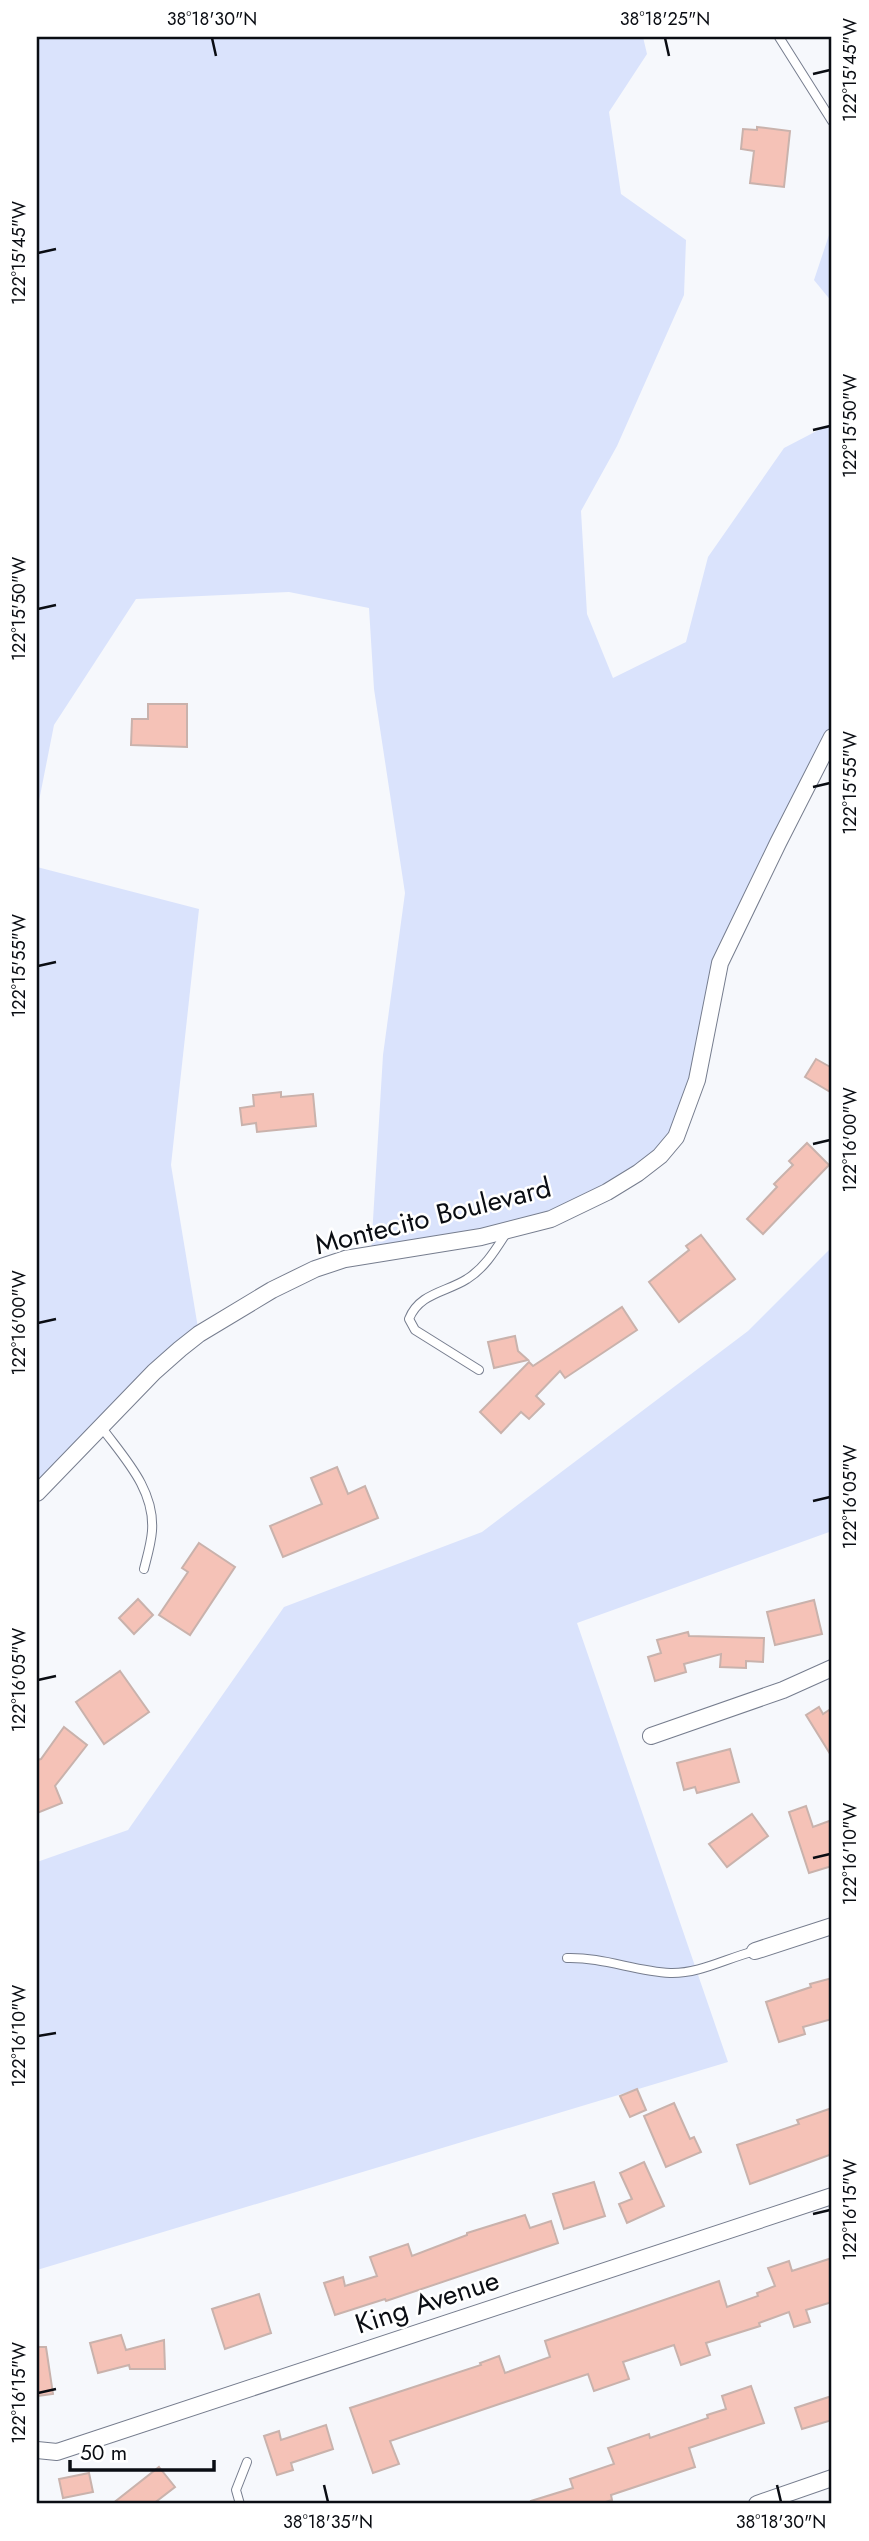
<svg xmlns="http://www.w3.org/2000/svg" width="869" height="2541" font-family="Jost,sans-serif">
  <style>
    .green { fill: #dae3fc }
    .building { fill: #f5c2b7; stroke: #c9b2ac; stroke-width: 2 }
    .lines { fill: none; stroke-linecap: round; stroke-linejoin: round }
    .service-casing { stroke: #767d8e; stroke-width: 10 }
    .minor-casing { stroke: #767d8e; stroke-width: 18 }
    .service { stroke: #fff; stroke-width: 8 }
    .minor { stroke: #fff; stroke-width: 16 }
    .ticks { fill: none; stroke: #0a0d13; stroke-width: 2.5 }
    .labels { text-anchor: middle; dominant-baseline: central; stroke-width: 5; stroke-linejoin: round; paint-order: stroke }
    .street-label { font-size: 28px; fill: #0a0d13; stroke: #fff }
    .neatline { fill: none; stroke: #0a0d13; stroke-width: 2.5 }
    .ticks-label { font-size: 18px; text-anchor: middle; fill: #0a0d13 }
  </style>
  <rect width="100%" height="100%" fill="#f6f8fc"/>
  <!-- green -->
  <g class="green">
    <path d="M 37,37 L 643,37 L 647,54 L 609,112 L 621,194 L 686,240 L 684,295 L 617,446 L 581,511 L 587,614 L 613,678 L 686,642 L 708,557 L 784,448 L 832,423 L 832,737 L 720,963 L 697,1080 L 660,1156 L 551,1219 L 371,1253 L 383,1055 L 405,893 L 374,689 L 369,608 L 289,592 L 136,599 L 54,725 L 37,811 Z"/>
    <path d="M 832,226 L 832,302 L 814,280 Z"/>
    <path d="M 37,867 L 199,909 L 171,1165 L 199,1334 L 37,1493 Z"/>
    <path d="M 832,1247 L 832,1531 L 577,1623 L 728,2062 L 37,2270 L 37,1862 L 128,1830 L 284,1607 L 482,1532 L 748,1331 Z"/>
  </g>
  <!-- building -->
  <g class="building">
    <path d="M 757,127 L 790,131 L 784,187 L 750,183 L 754,151 L 741,149 L 743,129 L 757,130 Z"/>
    <path d="M 148,704 L 187,704 L 187,747 L 131,745 L 132,719 L 148,719 Z"/>
    <path d="M 816,1059 L 832,1068 L 832,1093 L 805,1077 Z"/>
    <path d="M 281,1092 L 281,1097 L 313,1094 L 316,1126 L 257,1132 L 256,1123 L 242,1125 L 240,1108 L 254,1106 L 253,1095 Z"/>
    <path d="M 807,1143 L 829,1165 L 763,1234 L 747,1219 L 777,1187 L 774,1184 L 793,1165 L 789,1161 Z"/>
    <path d="M 701,1235 L 735,1279 L 679,1322 L 649,1282 L 689,1250 L 686,1246 Z"/>
    <path d="M 622,1307 L 637,1330 L 565,1378 L 560,1371 L 536,1396 L 544,1404 L 529,1419 L 521,1412 L 501,1433 L 480,1412 L 529,1362 L 533,1366 Z"/>
    <path d="M 515,1336 L 518,1351 L 528,1360 L 494,1368 L 488,1342 Z"/>
    <path d="M 337,1467 L 348,1494 L 365,1486 L 378,1518 L 283,1557 L 270,1526 L 322,1504 L 311,1478 Z"/>
    <path d="M 199,1543 L 235,1567 L 190,1635 L 159,1615 L 188,1572 L 182,1568 Z"/>
    <path d="M 138,1599 L 153,1615 L 134,1634 L 119,1618 Z"/>
    <path d="M 814,1600 L 822,1634 L 775,1645 L 767,1612 Z"/>
    <path d="M 688,1632 L 689,1636 L 764,1638 L 763,1662 L 746,1661 L 746,1668 L 720,1667 L 721,1654 L 684,1664 L 686,1672 L 655,1681 L 648,1657 L 661,1653 L 657,1640 Z"/>
    <path d="M 120,1671 L 149,1712 L 104,1744 L 76,1702 Z"/>
    <path d="M 819,1707 L 823,1714 L 832,1708 L 832,1757 L 806,1715 Z"/>
    <path d="M 64,1727 L 87,1745 L 55,1786 L 62,1803 L 37,1813 L 37,1760 L 41,1759 Z"/>
    <path d="M 730,1749 L 739,1782 L 697,1793 L 695,1787 L 684,1790 L 677,1763 Z"/>
    <path d="M 806,1806 L 813,1827 L 832,1820 L 832,1866 L 809,1873 L 789,1812 Z"/>
    <path d="M 752,1814 L 768,1836 L 727,1867 L 709,1844 Z"/>
    <path d="M 832,1978 L 832,2019 L 803,2027 L 805,2034 L 779,2042 L 766,2002 L 811,1987 L 810,1984 Z"/>
    <path d="M 637,2089 L 646,2110 L 630,2117 L 620,2096 Z"/>
    <path d="M 674,2103 L 690,2139 L 694,2137 L 701,2152 L 666,2167 L 644,2116 Z"/>
    <path d="M 832,2108 L 832,2154 L 750,2184 L 737,2145 L 799,2124 L 797,2120 Z"/>
    <path d="M 644,2162 L 664,2206 L 627,2223 L 619,2204 L 632,2199 L 620,2173 Z"/>
    <path d="M 594,2182 L 605,2216 L 564,2229 L 553,2194 Z"/>
    <path d="M 525,2215 L 530,2228 L 551,2221 L 558,2243 L 386,2301 L 385,2299 L 335,2315 L 324,2283 L 343,2277 L 345,2286 L 377,2276 L 370,2257 L 408,2244 L 412,2256 L 467,2235 L 467,2233 Z"/>
    <path d="M 832,2258 L 832,2302 L 806,2310 L 810,2322 L 794,2327 L 789,2312 L 759,2323 L 760,2326 L 706,2343 L 710,2355 L 681,2365 L 674,2345 L 623,2362 L 629,2379 L 594,2391 L 588,2374 L 390,2441 L 399,2464 L 373,2473 L 350,2408 L 481,2365 L 480,2363 L 499,2356 L 505,2373 L 550,2357 L 545,2341 L 719,2281 L 727,2307 L 758,2296 L 757,2293 L 775,2286 L 768,2268 L 789,2261 L 792,2271 Z"/>
    <path d="M 259,2294 L 271,2333 L 225,2349 L 212,2309 Z"/>
    <path d="M 121,2335 L 126,2350 L 164,2340 L 165,2369 L 130,2369 L 129,2365 L 98,2373 L 90,2343 Z"/>
    <path d="M 37,2347 L 46,2347 L 53,2394 L 37,2396 Z"/>
    <path d="M 751,2386 L 764,2423 L 689,2448 L 695,2467 L 611,2495 L 612,2500 L 599,2504 L 532,2504 L 531,2501 L 573,2488 L 570,2479 L 614,2464 L 608,2448 L 649,2434 L 650,2438 L 708,2418 L 707,2415 L 726,2409 L 722,2396 Z"/>
    <path d="M 832,2396 L 832,2420 L 802,2429 L 795,2408 Z"/>
    <path d="M 326,2425 L 333,2449 L 291,2463 L 293,2470 L 277,2475 L 264,2436 L 279,2431 L 281,2440 Z"/>
    <path d="M 159,2467 L 175,2487 L 153,2504 L 112,2504 Z"/>
    <path d="M 89,2473 L 93,2492 L 63,2498 L 59,2479 Z"/>
  </g>
  <g class="lines">
    <defs>
      <g id="service">
        <path d="M 779,37 L 832,121"/>
        <path d="M 479,1370 L 415,1330 L 409,1319 C 419,1293 447,1292 467,1279 C 485,1268 496,1249 507,1232"/>
        <path d="M 102,1428 C 125,1459 155,1490 152,1531 C 151,1544 147,1557 144,1569"/>
        <path d="M 567,1958 C 602,1957 635,1971 670,1973 C 699,1974 727,1958 755,1951"/>
        <path d="M 240,2504 L 236,2490 L 247,2462"/>
      </g>
      <g id="minor">
        <path d="M 37,1493 L 154,1372 L 180,1349 L 199,1334 L 272,1290 L 315,1269 L 345,1259 L 481,1237 L 551,1219 L 607,1192 L 638,1173 L 660,1156 L 676,1137 L 697,1080 L 720,963 L 778,843 L 832,737"/>
        <path d="M 651,1736 L 783,1690 L 832,1668"/>
        <path d="M 755,1951 L 832,1926"/>
        <path d="M 37,2450 L 57,2452 L 832,2196"/>
        <path d="M 757,2504 L 832,2478"/>
      </g>
    </defs>
    <!-- service casing -->
    <use href="#service" class="service-casing"/>
    <!-- minor casing -->
    <use href="#minor" class="minor-casing"/>
    <!-- service -->
    <use href="#service" class="service"/>
    <!-- minor -->
    <use href="#minor" class="minor"/>
  </g>
  <!-- ticks -->
  <path class="ticks" d="M 212,38 L 216,56M 665,38 L 669,56M 813,74 L 830,70M 38,253 L 56,249M 813,430 L 830,426M 38,609 L 56,605M 813,787 L 830,783M 38,966 L 56,962M 813,1144 L 830,1140M 38,1323 L 56,1319M 813,1501 L 830,1497M 38,1680 L 56,1676M 813,1858 L 830,1854M 38,2036 L 56,2033M 813,2214 L 830,2210M 38,2393 L 56,2389M 324,2485 L 328,2502M 777,2485 L 781,2502"/>
  <g class="labels">
    <!-- street labels -->
    <g class="street-label">
      <text transform="translate(433 1216) rotate(-14)">Montecito Boulevard</text>
      <text transform="translate(427 2302) rotate(-18)">King Avenue</text>
    </g>
  </g>
  <!-- border -->
  <rect width="869" height="2541" fill="none" stroke="#ffffff" stroke-width="77"/>
  <!-- scale -->
  <path d="M70 2460v10h144v-10" fill="none" stroke="#0a0d13" stroke-width="3.5"/>
  <text x="80" y="2460" font-size="21" fill="#0a0d13" stroke="#ffffff" stroke-width="5" paint-order="stroke">50 m</text>
  <rect x="38" y="38" width="792" height="2464" class="neatline"/>
  <g class="ticks-label">
    <text x="212" y="25">38°18'30"N</text>
    <text x="665" y="25">38°18'25"N</text>
    <text transform="translate(850 70) rotate(-90)" y="6">122°15'45"W</text>
    <text transform="translate(19 253) rotate(-90)" y="6">122°15'45"W</text>
    <text transform="translate(850 426) rotate(-90)" y="6">122°15'50"W</text>
    <text transform="translate(19 609) rotate(-90)" y="6">122°15'50"W</text>
    <text transform="translate(850 783) rotate(-90)" y="6">122°15'55"W</text>
    <text transform="translate(19 966) rotate(-90)" y="6">122°15'55"W</text>
    <text transform="translate(850 1140) rotate(-90)" y="6">122°16'00"W</text>
    <text transform="translate(19 1323) rotate(-90)" y="6">122°16'00"W</text>
    <text transform="translate(850 1497) rotate(-90)" y="6">122°16'05"W</text>
    <text transform="translate(19 1680) rotate(-90)" y="6">122°16'05"W</text>
    <text transform="translate(850 1854) rotate(-90)" y="6">122°16'10"W</text>
    <text transform="translate(19 2036) rotate(-90)" y="6">122°16'10"W</text>
    <text transform="translate(850 2210) rotate(-90)" y="6">122°16'15"W</text>
    <text transform="translate(19 2393) rotate(-90)" y="6">122°16'15"W</text>
    <text x="328" y="2528">38°18'35"N</text>
    <text x="781" y="2528">38°18'30"N</text>
  </g>
</svg>
